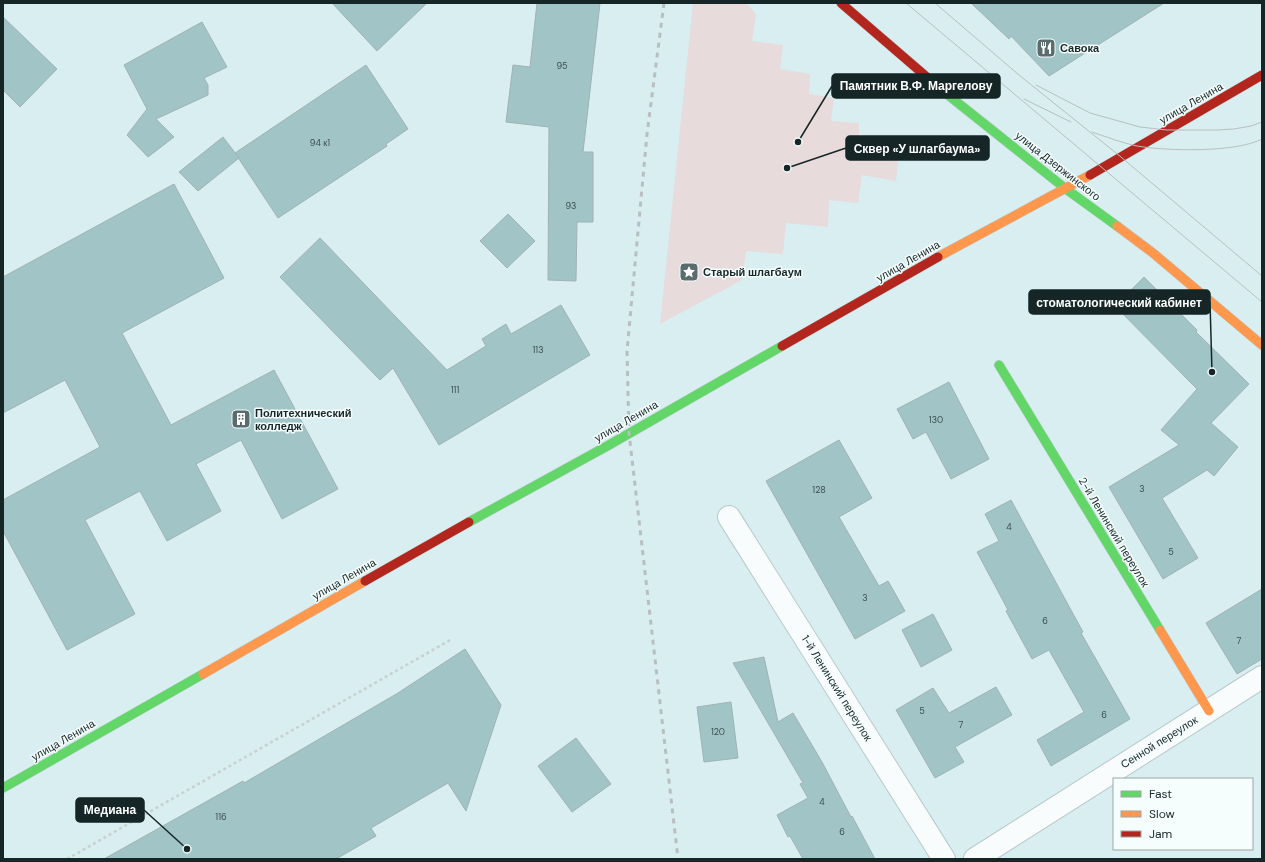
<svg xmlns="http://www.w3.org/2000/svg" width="1265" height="862" font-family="'DM Sans',sans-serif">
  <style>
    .green { fill: #e7dbdb }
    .building { fill: #a1c4c6; stroke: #a0b2b3 }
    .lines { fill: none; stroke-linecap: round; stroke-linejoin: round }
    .street-casing { stroke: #b8c9cb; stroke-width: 24 }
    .fast-casing { stroke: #b8c9cb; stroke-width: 10 }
    .slow-casing { stroke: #b8c9cb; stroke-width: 10 }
    .jam-casing { stroke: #b8c9cb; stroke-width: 10 }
    .path { stroke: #cad0d1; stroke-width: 2.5; stroke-dasharray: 3 3; stroke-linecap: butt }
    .street { stroke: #f9fcfd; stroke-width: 22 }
    .fast { stroke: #63d668; stroke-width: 9 }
    .slow { stroke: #ff974d; stroke-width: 9 }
    .jam { stroke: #b3261e; stroke-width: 9 }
    .tram { stroke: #b9bfc0; stroke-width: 1 }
    .rail { stroke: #b9bfc0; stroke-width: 3; stroke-dasharray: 5 5; stroke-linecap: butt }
    .labels { text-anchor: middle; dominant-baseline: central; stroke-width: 3; stroke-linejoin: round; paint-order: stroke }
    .number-label { font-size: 9px; fill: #394e4f }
    .poi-label { font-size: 11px; font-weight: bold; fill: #162627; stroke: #f5fdfd; text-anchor: start }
    .street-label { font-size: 11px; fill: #162627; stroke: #f5fdfd }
    .leader { fill: none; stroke: #162627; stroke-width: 1.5 }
    .callout-dot { fill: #162627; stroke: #f5fdfd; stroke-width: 1.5 }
    .callout { fill: #162627; stroke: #162627; stroke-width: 1.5 }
    .callout-label { font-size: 12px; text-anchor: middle; font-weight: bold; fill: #fff }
  </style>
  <rect width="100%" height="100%" fill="#d8eef0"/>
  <!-- green -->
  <path class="green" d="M 693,3 L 746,3 L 756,14 L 752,41 L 783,45 L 780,69 L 810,74 L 809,94 L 834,98 L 831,121 L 859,123 L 859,155 L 898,161 L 896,181 L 862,175 L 858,203 L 829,200 L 828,227 L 786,223 L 783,254 L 746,251 L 742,280 L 660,324 Z"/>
  <!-- building -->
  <g class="building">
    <path d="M 332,3 L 427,3 L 377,51 Z"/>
    <path d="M 537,3 L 600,3 L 583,152 L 593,152 L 593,222 L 577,222 L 576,281 L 548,280 L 549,127 L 506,122 L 513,65 L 530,67 Z"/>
    <path d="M 971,3 L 1164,3 L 1049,76 L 1011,36 L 1009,39 Z"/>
    <path d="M 3,17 L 57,69 L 20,107 L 3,90 Z"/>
    <path d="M 202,22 L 227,67 L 204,78 L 208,85 L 208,95 L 156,119 L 174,137 L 148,157 L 127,135 L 147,109 L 124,65 Z"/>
    <path d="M 366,65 L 408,129 L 386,144 L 387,146 L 278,218 L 235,153 Z"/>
    <path d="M 223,137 L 239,158 L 198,191 L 179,172 Z"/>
    <path d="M 174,184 L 224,278 L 122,333 L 171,425 L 274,370 L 338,489 L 282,519 L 241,440 L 196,464 L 221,511 L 167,541 L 140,491 L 85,520 L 135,614 L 67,650 L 3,531 L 3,500 L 100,447 L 65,380 L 3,413 L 3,277 Z"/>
    <path d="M 508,214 L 535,241 L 507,268 L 480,241 Z"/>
    <path d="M 320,238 L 447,370 L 486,346 L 482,339 L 506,324 L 511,334 L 561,305 L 590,355 L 439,445 L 393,368 L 380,380 L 280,277 Z"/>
    <path d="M 1144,277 L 1197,330 L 1196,332 L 1249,384 L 1211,423 L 1238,447 L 1214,476 L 1207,470 L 1162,498 L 1198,558 L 1163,579 L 1109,487 L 1179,445 L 1161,430 L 1197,389 L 1115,306 Z"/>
    <path d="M 949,382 L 989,459 L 951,479 L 926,432 L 913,439 L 897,409 Z"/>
    <path d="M 839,440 L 872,498 L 839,517 L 879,586 L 888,581 L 905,611 L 855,639 L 766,481 Z"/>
    <path d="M 1011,500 L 1083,632 L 1081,633 L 1130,719 L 1051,766 L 1037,740 L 1084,712 L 1049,650 L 1032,659 L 1006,611 L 1008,610 L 977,552 L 999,541 L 985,514 Z"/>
    <path d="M 1262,589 L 1262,659 L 1237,674 L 1206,623 Z"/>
    <path d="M 933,614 L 952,650 L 921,667 L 902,630 Z"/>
    <path d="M 465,649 L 501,705 L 466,811 L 448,783 L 371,828 L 376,836 L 336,859 L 104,859 L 243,781 L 244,783 L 398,693 Z"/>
    <path d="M 764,657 L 778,722 L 793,713 L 822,762 L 851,817 L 852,816 L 875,859 L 803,859 L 790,836 L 788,837 L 777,815 L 808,798 L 800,784 L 803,783 L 733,663 Z"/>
    <path d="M 996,687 L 1012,715 L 955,747 L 964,762 L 935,778 L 896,710 L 933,688 L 949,713 Z"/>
    <path d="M 731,702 L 738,758 L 704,762 L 697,707 Z"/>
    <path d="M 576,738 L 611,784 L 572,812 L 538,766 Z"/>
  </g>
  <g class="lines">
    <defs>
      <g id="street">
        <path d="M 729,517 L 944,859"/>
        <path d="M 975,859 L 1262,677"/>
      </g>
      <g id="fast">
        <path d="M 943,91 L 1066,189 L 1117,226"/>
        <path d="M 999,365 L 1160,630"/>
        <path d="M 469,522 L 609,445 L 782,346"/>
        <path d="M 3,788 L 203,674"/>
      </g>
      <g id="slow">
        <path d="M 1117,226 L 1153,253 L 1262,345"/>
        <path d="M 938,257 L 1090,175"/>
        <path d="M 1160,630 L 1209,711"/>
        <path d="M 203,674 L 365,581"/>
      </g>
      <g id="jam">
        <path d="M 841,3 L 943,91"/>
        <path d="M 1090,175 L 1262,75"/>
        <path d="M 782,346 L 938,257"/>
        <path d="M 365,581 L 469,522"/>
      </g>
    </defs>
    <!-- street casing -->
    <use href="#street" class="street-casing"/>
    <!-- fast casing -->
    <use href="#fast" class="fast-casing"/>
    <!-- slow casing -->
    <use href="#slow" class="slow-casing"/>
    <!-- jam casing -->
    <use href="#jam" class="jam-casing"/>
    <!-- path -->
    <path class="path" d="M 67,859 L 452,639"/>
    <!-- street -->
    <use href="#street" class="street"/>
    <!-- fast -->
    <use href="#fast" class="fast"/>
    <!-- slow -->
    <use href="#slow" class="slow"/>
    <!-- jam -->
    <use href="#jam" class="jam"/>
    <!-- tram -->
    <g class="tram">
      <path d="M 906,3 L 1262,302"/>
      <path d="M 935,3 L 1019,75 L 1121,157 L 1262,276"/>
      <path d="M 1036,85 L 1090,113 L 1140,127 L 1167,130 L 1217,130 L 1234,129 L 1251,126 L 1262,122"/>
      <path d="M 1024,99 L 1071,122"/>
      <path d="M 1092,132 C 1107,137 1122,143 1137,146 C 1166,151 1236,153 1262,139"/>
    </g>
    <!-- rail -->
    <path class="rail" d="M 664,3 L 647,134 L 627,351 L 629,433 L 678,859"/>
  </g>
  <!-- icons -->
  <defs>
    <symbol id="restaurant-square" viewBox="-11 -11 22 22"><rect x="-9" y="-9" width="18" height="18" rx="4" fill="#5a6c6d" stroke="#f5fdfd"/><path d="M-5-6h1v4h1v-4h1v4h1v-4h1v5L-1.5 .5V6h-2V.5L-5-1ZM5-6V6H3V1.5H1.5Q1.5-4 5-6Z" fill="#fff"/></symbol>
    <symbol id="sight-square" viewBox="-11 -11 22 22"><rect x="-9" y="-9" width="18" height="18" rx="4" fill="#5a6c6d" stroke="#f5fdfd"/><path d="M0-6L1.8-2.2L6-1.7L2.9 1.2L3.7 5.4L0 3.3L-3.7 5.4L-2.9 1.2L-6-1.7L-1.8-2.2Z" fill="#fff"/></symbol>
    <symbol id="building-square" viewBox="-11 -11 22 22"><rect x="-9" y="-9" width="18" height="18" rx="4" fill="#5a6c6d" stroke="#f5fdfd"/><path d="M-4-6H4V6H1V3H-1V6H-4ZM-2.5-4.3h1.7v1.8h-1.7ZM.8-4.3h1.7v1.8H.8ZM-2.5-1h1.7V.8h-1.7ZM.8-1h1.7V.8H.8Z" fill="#fff"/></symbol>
  </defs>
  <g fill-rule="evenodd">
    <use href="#restaurant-square" x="1035" y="37" width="22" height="22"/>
    <use href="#sight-square" x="678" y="261" width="22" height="22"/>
    <use href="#building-square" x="230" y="408" width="22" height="22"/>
  </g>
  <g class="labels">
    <!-- number labels -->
    <g class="number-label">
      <text x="562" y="66">95</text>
      <text x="320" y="143">94 к1</text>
      <text x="571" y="206">93</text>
      <text x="538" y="350">113</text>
      <text x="455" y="390">111</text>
      <text x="936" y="420">130</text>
      <text x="1142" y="489">3</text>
      <text x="819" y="490">128</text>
      <text x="1009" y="527">4</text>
      <text x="1171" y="552">5</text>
      <text x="865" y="598">3</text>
      <text x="1045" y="621">6</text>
      <text x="1239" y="641">7</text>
      <text x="922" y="711">5</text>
      <text x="1104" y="715">6</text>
      <text x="961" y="725">7</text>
      <text x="718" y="732">120</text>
      <text x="822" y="802">4</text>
      <text x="221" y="817">116</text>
      <text x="842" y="832">6</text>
    </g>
    <!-- poi labels -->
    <g class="poi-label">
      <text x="1060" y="48">Савока</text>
      <text x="703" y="272">Старый шлагбаум</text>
      <text x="255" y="413">Политехнический<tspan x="255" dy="13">колледж</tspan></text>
    </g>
    <!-- street labels -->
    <g class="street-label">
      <text transform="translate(1191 103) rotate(-30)">улица Ленина</text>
      <text transform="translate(1058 166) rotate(38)">улица Дзержинского</text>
      <text transform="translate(908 261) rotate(-30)">улица Ленина</text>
      <text transform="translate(626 421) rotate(-30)">улица Ленина</text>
      <text transform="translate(1114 532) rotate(59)">2-й Ленинский переулок</text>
      <text transform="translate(344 579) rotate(-30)">улица Ленина</text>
      <text transform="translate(837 688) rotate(58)">1-й Ленинский переулок</text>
      <text transform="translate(63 740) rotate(-30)">улица Ленина</text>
      <text transform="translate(1159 742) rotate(-32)">Сенной переулок</text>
    </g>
  </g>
  <!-- callouts -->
  <path class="leader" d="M798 142L832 86M787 168L846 148M1212 372L1210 302M187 849L144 810"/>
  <g class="callout-dot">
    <circle cx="798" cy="142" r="4"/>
    <circle cx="787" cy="168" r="4"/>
    <circle cx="1212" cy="372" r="4"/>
    <circle cx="187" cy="849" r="4"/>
  </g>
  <g class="callout">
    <rect x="832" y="74" width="168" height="24" rx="4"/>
    <rect x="846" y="136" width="143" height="24" rx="4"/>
    <rect x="1029" y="290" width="181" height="24" rx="4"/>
    <rect x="76" y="798" width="68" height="24" rx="4"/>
  </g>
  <g class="callout-label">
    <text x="916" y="90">Памятник В.Ф. Маргелову</text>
    <text x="917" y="153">Сквер «У шлагбаума»</text>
    <text x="1119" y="307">стоматологический кабинет</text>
    <text x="110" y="814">Медиана</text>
  </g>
  <!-- border -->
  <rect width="1265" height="862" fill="none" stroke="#162627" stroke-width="8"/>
  <!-- legend -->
  <rect x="1113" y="778" width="140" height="72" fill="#f5fdfd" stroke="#9ca7a7"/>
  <rect x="1121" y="791" width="20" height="6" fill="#63d668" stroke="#9ca7a7"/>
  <text x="1149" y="798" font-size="12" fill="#162627">Fast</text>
  <rect x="1121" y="811" width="20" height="6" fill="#ff974d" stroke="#9ca7a7"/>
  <text x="1149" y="818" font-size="12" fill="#162627">Slow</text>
  <rect x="1121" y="831" width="20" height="6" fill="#b3261e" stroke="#9ca7a7"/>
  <text x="1149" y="838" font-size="12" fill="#162627">Jam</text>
</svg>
